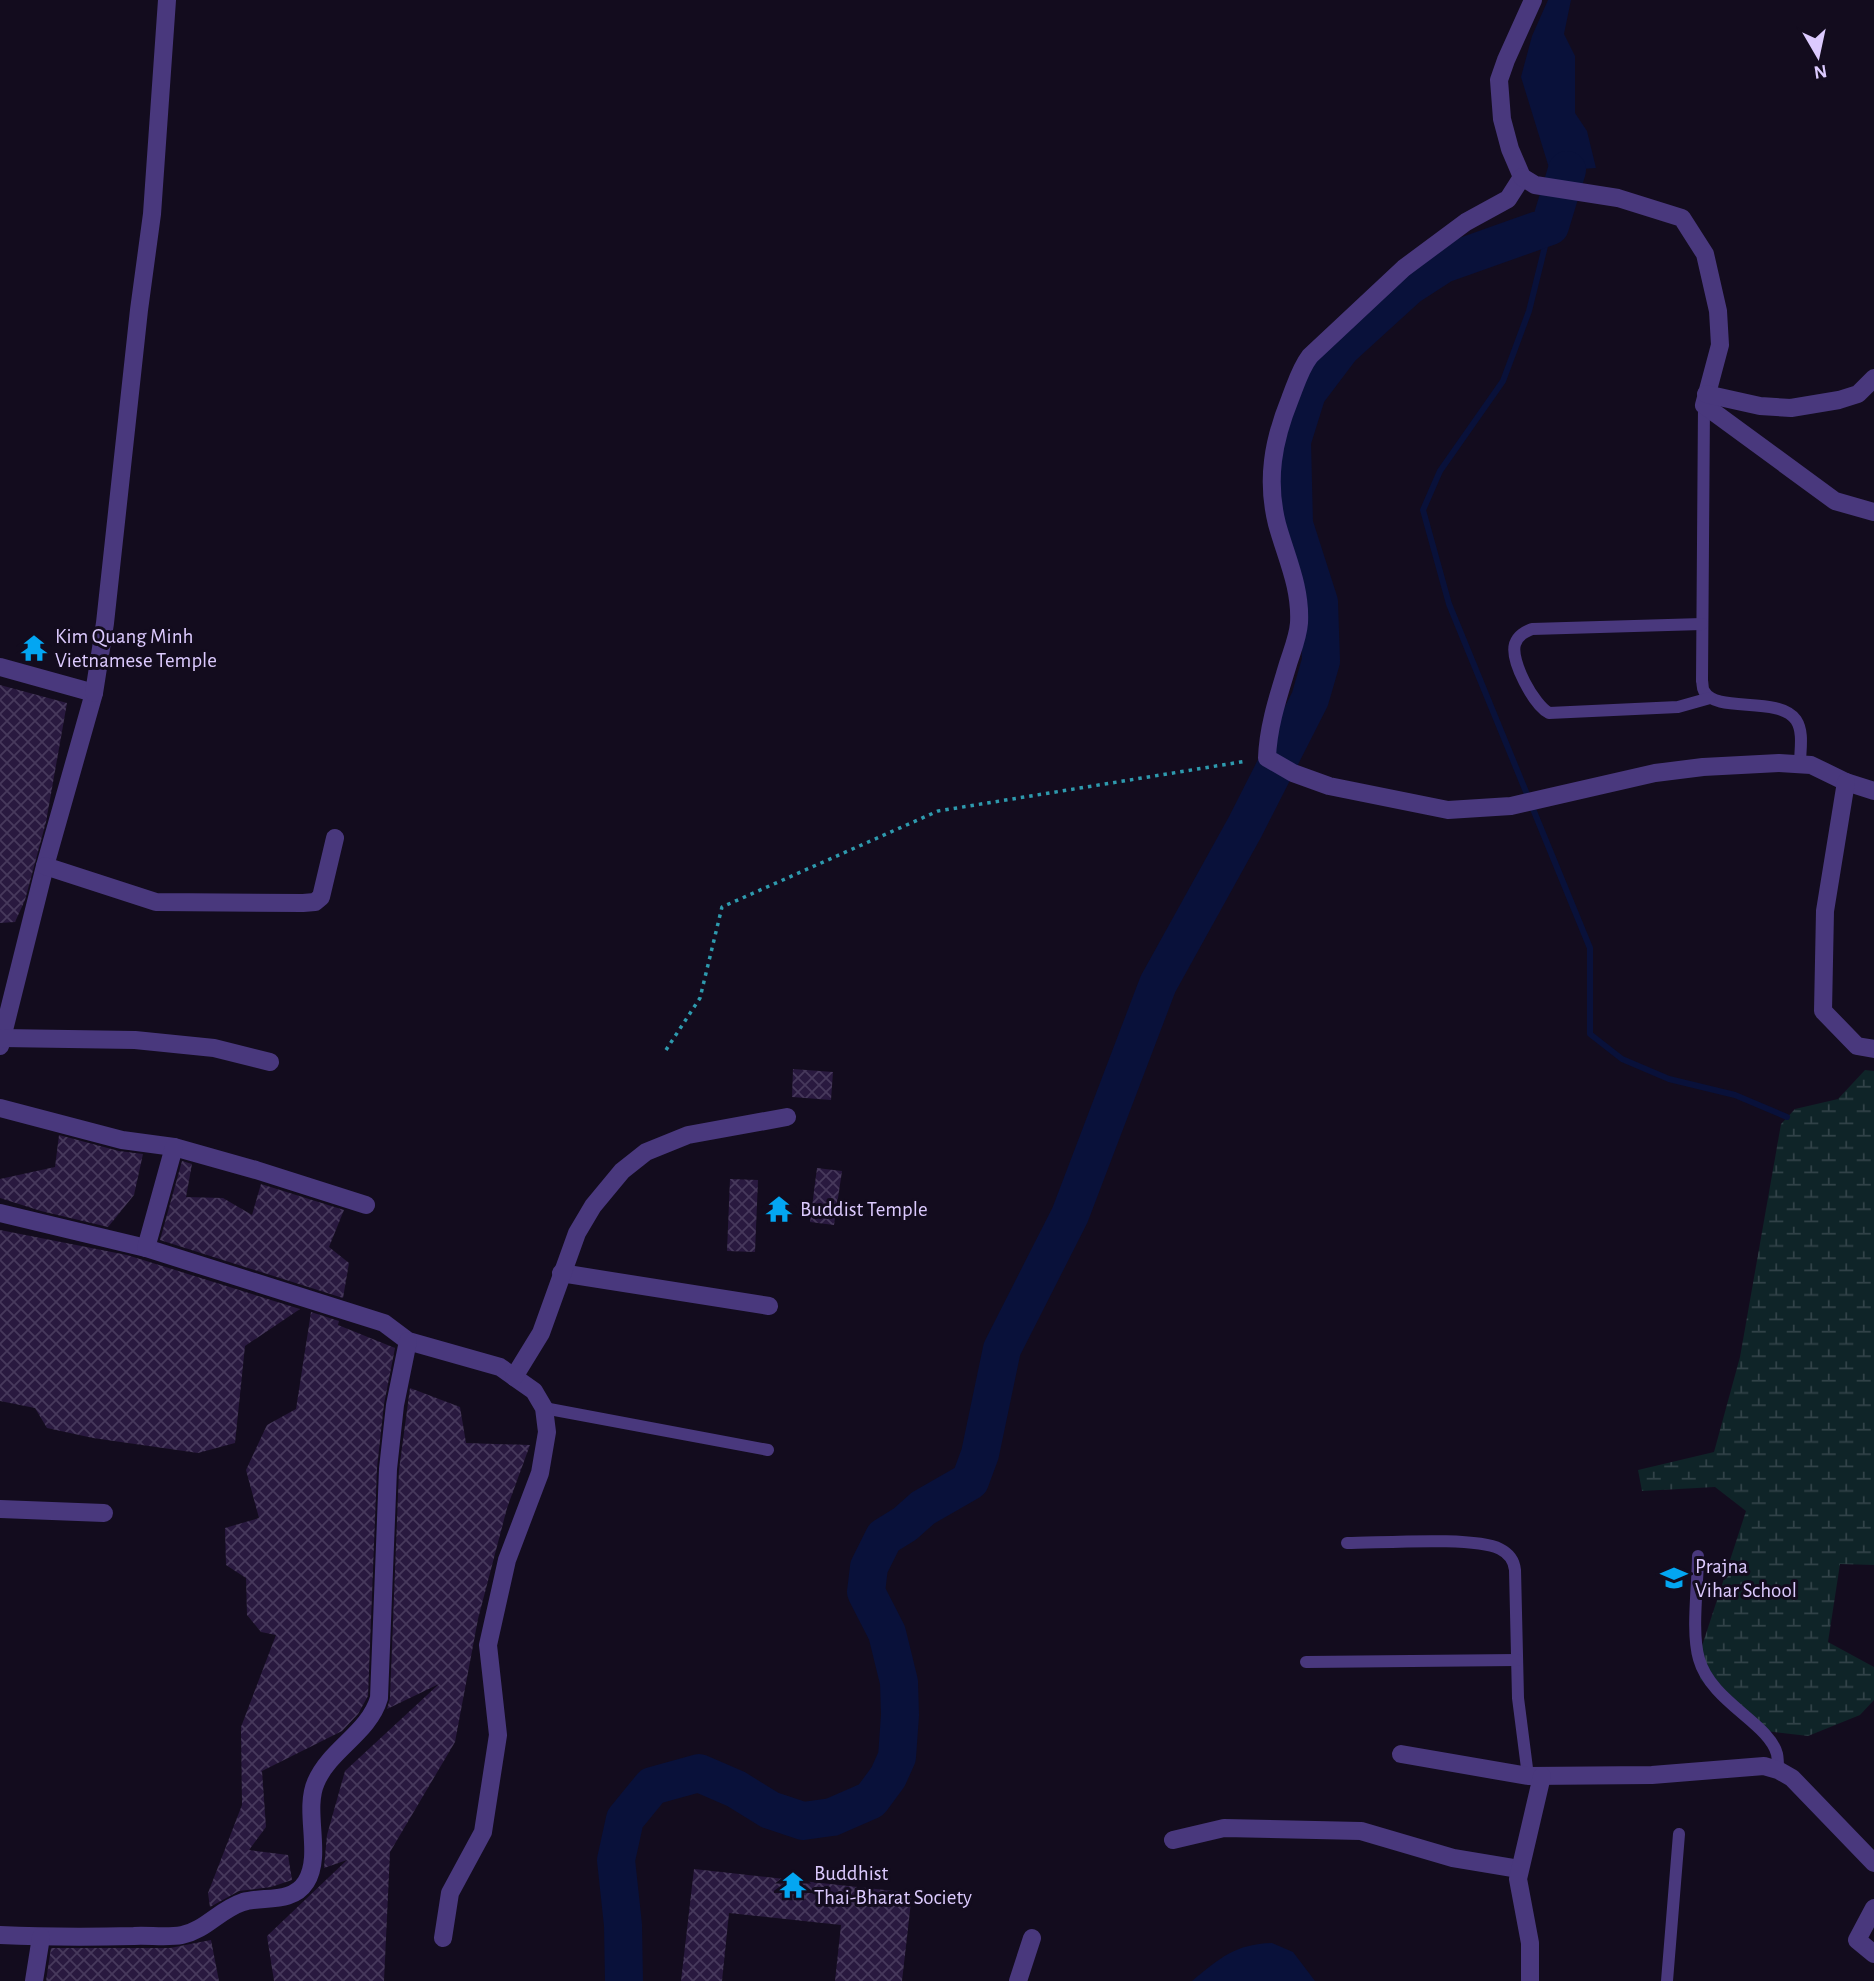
<svg xmlns="http://www.w3.org/2000/svg" width="1874" height="1981" font-family="'Alegreya Sans',sans-serif">
  <style>
    .wetland { fill: url(#wetland-marsh) }
    .water { fill: #09113a }
    .lines { fill: none; stroke-linecap: round; stroke-linejoin: round }
    .stream { stroke: #09113a; stroke-width: 6 }
    .river { stroke: #09113a; stroke-width: 38 }
    .building { fill: url(#building-cross-hatch) }
    .path { stroke: #2e9aae; stroke-width: 3.5; stroke-dasharray: 3.5 5; stroke-linecap: butt }
    .lane { stroke: #49387d; stroke-width: 12 }
    .street { stroke: #49387d; stroke-width: 18 }
    .labels { text-anchor: middle; dominant-baseline: central; stroke-width: 6; stroke-linejoin: round; paint-order: stroke }
    .poi-label { font-size: 21px; fill: #dccafe; stroke: #130c1e; text-anchor: start }
  </style>
  <defs>
    <pattern id="wetland-marsh" width="20" height="14" patternUnits="userSpaceOnUse" patternTransform="scale(1.75)"><rect width="20" height="14" fill="#0f2428"/><path d="M1 5h8M5 5V1M11 12h8M15 12V8" fill="none" stroke="#314248"/></pattern>
    <pattern id="building-cross-hatch" width="8" height="8" patternUnits="userSpaceOnUse" patternTransform="scale(1.75)"><rect width="8" height="8" fill="#29193f"/><path d="M0 0l8 8M0 8l8-8" fill="none" stroke="#47395c"/></pattern>
  </defs>
  <rect width="100%" height="100%" fill="#130c1e"/>
  <!-- wetland -->
  <path class="wetland" d="M 1865,1070 L 1874,1071 L 1874,1565 L 1840,1564 L 1828,1642 L 1874,1667 L 1874,1700 L 1860,1715 L 1808,1736 L 1766,1731 L 1727,1705 L 1700,1679 L 1702,1646 L 1746,1511 L 1715,1487 L 1642,1491 L 1638,1470 L 1714,1452 L 1740,1357 L 1781,1124 L 1795,1109 L 1838,1099 Z"/>
  <!-- water -->
  <g class="water">
    <path d="M 1548,0 L 1571,0 L 1564,34 L 1575,56 L 1575,113 L 1587,131 L 1596,168 L 1550,171 L 1521,77 L 1532,36 Z"/>
    <path d="M 1272,1943 L 1293,1952 L 1315,1981 L 1192,1981 C 1220,1958 1235,1944 1272,1943 Z"/>
  </g>
  <g class="lines">
    <!-- stream -->
    <path class="stream" d="M 1550,226 L 1529,311 L 1503,381 L 1440,471 L 1423,510 L 1449,604 L 1590,948 L 1590,1034 L 1622,1059 L 1669,1079 L 1735,1095 L 1787,1117"/>
    <!-- river -->
    <path class="river" d="M 624,1981 L 623,1925 L 616,1860 L 625,1819 L 652,1786 L 699,1773 L 736,1789 L 770,1810 L 803,1821 L 832,1817 L 871,1800 L 888,1777 L 897,1757 L 900,1715 L 899,1682 L 887,1633 L 866,1592 L 869,1567 L 884,1537 L 905,1524 L 923,1508 L 970,1481 L 980,1454 L 1002,1349 L 1070,1215 L 1158,984 L 1245,827 L 1310,699 L 1321,661 L 1319,602 L 1294,524 L 1292,441 L 1307,393 L 1341,348 L 1409,286 L 1443,264 L 1550,226 L 1567,170"/>
  </g>
  <!-- building -->
  <g class="building">
    <path d="M 0,685 L 67,703 L 46,822 L 25,900 L 15,922 L 0,923 Z"/>
    <path d="M 793,1069 L 833,1072 L 831,1100 L 792,1097 Z"/>
    <path d="M 59,1135 L 119,1151 L 143,1154 L 134,1195 L 108,1227 L 41,1211 L 0,1198 L 0,1179 L 55,1167 Z"/>
    <path d="M 182,1161 L 192,1164 L 186,1197 L 223,1198 L 252,1215 L 261,1184 L 344,1210 L 329,1247 L 349,1263 L 343,1298 L 160,1240 Z"/>
    <path d="M 817,1168 L 842,1171 L 834,1225 L 810,1222 Z"/>
    <path d="M 730,1179 L 758,1180 L 755,1252 L 727,1251 Z"/>
    <path d="M 0,1230 L 127,1255 L 300,1309 L 245,1346 L 235,1443 L 198,1453 L 93,1438 L 47,1428 L 35,1408 L 0,1401 Z"/>
    <path d="M 311,1312 L 339,1321 L 338,1325 L 395,1348 L 384,1404 L 377,1468 L 368,1696 L 358,1714 L 342,1731 L 262,1771 L 266,1827 L 249,1850 L 288,1855 L 292,1880 L 271,1887 L 239,1891 L 210,1907 L 208,1893 L 242,1805 L 241,1727 L 276,1635 L 261,1632 L 247,1615 L 246,1578 L 226,1565 L 225,1528 L 259,1518 L 246,1470 L 267,1425 L 296,1409 Z"/>
    <path d="M 410,1388 L 460,1407 L 466,1443 L 530,1445 L 507,1508 L 478,1619 L 455,1742 L 390,1852 L 384,1981 L 274,1981 L 267,1936 L 347,1860 L 324,1868 L 327,1835 L 345,1771 L 439,1684 L 387,1709 L 390,1698 L 399,1470 Z"/>
    <path d="M 694,1869 L 912,1893 L 902,1981 L 835,1981 L 841,1925 L 729,1913 L 722,1981 L 681,1981 Z"/>
    <path d="M 211,1940 L 219,1981 L 46,1981 L 51,1948 L 170,1948 Z"/>
  </g>
  <g class="lines">
    <!-- path -->
    <path class="path" d="M 666,1050 L 700,998 L 722,907 L 938,811 L 1247,761"/>
    <!-- lane -->
    <g class="lane">
      <path d="M 1704,405 L 1702,681 C 1703,684 1702,688 1704,691 C 1716,714 1778,695 1796,720 C 1804,732 1800,750 1800,764"/>
      <path d="M 1702,624 L 1532,629 C 1525,632 1518,635 1515,644 C 1510,661 1534,705 1549,713 L 1678,707 L 1710,698"/>
      <path d="M 544,1408 L 768,1450"/>
      <path d="M 1347,1543 C 1380,1543 1474,1536 1500,1549 C 1508,1553 1514,1560 1515,1570 L 1518,1698 L 1528,1776"/>
      <path d="M 1698,1556 C 1698,1585 1691,1632 1699,1659 C 1711,1702 1769,1723 1777,1754 C 1778,1759 1778,1765 1778,1770"/>
      <path d="M 1306,1662 L 1517,1660"/>
      <path d="M 1667,1981 L 1679,1834"/>
    </g>
    <!-- street -->
    <g class="street">
      <path d="M 1533,0 L 1506,60 L 1499,80 L 1502,119 L 1510,149 L 1522,177 L 1508,199 L 1466,222 L 1404,268 L 1310,356 C 1300,369 1296,384 1290,399 C 1273,441 1266,480 1277,524 C 1286,557 1301,587 1299,623 C 1298,637 1292,651 1288,664 C 1279,694 1268,726 1267,758 L 1293,773 L 1329,786 L 1448,810 L 1511,806 L 1655,773 L 1703,767 L 1779,763 L 1811,765 L 1846,782 L 1874,791"/>
      <path d="M 1522,177 L 1535,185 L 1618,198 L 1682,218 L 1705,254 L 1718,311 L 1720,345 L 1704,405 L 1835,501 L 1874,512"/>
      <path d="M 1706,394 L 1760,406 L 1791,408 L 1839,400 L 1858,394 L 1874,378"/>
      <path d="M 0,667 L 94,693 L 45,866 L 0,1046"/>
      <path d="M 94,693 L 105,623 L 139,310 L 152,214 L 167,0"/>
      <path d="M 1846,782 L 1825,911 L 1823,1011 L 1857,1046 L 1874,1049"/>
      <path d="M 45,866 L 156,902 L 303,903 L 315,902 L 321,897 L 335,838"/>
      <path d="M 2,1038 L 135,1040 L 214,1048 L 270,1062"/>
      <path d="M 0,1108 L 122,1140 L 174,1147 L 256,1170 L 366,1205"/>
      <path d="M 0,1213 L 146,1248 L 384,1323 L 408,1341 L 500,1367 L 534,1391 L 544,1408 L 547,1432 L 540,1473 L 507,1560 L 488,1645 L 498,1735 L 483,1832 L 450,1893 L 443,1938"/>
      <path d="M 146,1248 L 174,1147"/>
      <path d="M 561,1273 L 769,1306"/>
      <path d="M 514,1377 L 541,1333 L 577,1233 L 593,1206 L 622,1171 L 646,1152 L 688,1135 L 787,1117"/>
      <path d="M 0,1509 L 104,1513"/>
      <path d="M 1401,1754 L 1528,1776 L 1652,1775 L 1764,1766 L 1778,1770 L 1792,1778 L 1874,1863"/>
      <path d="M 1173,1840 L 1224,1828 L 1361,1831 L 1453,1858 L 1519,1869"/>
      <path d="M 1874,1908 L 1857,1940 L 1874,1954"/>
      <path d="M 0,1935 C 45,1937 89,1937 134,1936 C 149,1935 167,1938 182,1935 C 206,1930 219,1910 243,1902 C 264,1896 292,1904 306,1882 C 323,1855 303,1811 316,1782 C 330,1749 369,1733 379,1698 L 388,1469 L 395,1405 L 408,1341"/>
      <path d="M 34,1981 L 41,1937"/>
      <path d="M 1018,1981 L 1032,1938"/>
      <path d="M 1530,1981 L 1530,1943 L 1518,1879 L 1542,1776"/>
    </g>
  </g>
  <!-- icons -->
  <defs>
    <symbol id="temple-bare" viewBox="-9 -9 18 18"><path d="M0-6L5-2H3V0L6.5 2.5H4V6H1.5V3h-3V6H-4V2.5H-6.5L-3 0V-2H-5Z" fill="#03a6f2" stroke="#130c1e" stroke-width="2.5" paint-order="stroke"/></symbol>
    <symbol id="school-bare" viewBox="-9 -9 18 18"><path d="M0-5L7-2L0 1L-7-2ZM-4 1L0 2.5L4 1V4Q0 6-4 4Z" fill="#03a6f2" stroke="#130c1e" stroke-width="2.5" paint-order="stroke"/></symbol>
  </defs>
  <g fill-rule="evenodd">
    <use href="#temple-bare" x="15" y="629" width="38" height="38"/>
    <use href="#temple-bare" x="760" y="1190" width="38" height="38"/>
    <use href="#school-bare" x="1655" y="1559" width="38" height="38"/>
    <use href="#temple-bare" x="774" y="1866" width="38" height="38"/>
  </g>
  <g class="labels">
    <!-- poi labels -->
    <g class="poi-label">
      <text x="55" y="636">Kim Quang Minh<tspan x="55" dy="24">Vietnamese Temple</tspan></text>
      <text x="800" y="1209">Buddist Temple</text>
      <text x="1695" y="1566">Prajna<tspan x="1695" dy="24">Vihar School</tspan></text>
      <text x="814" y="1873">Buddhist<tspan x="814" dy="24">Thai-Bharat Society</tspan></text>
    </g>
  </g>
  <!-- north arrow -->
  <g transform="translate(1818 56) rotate(171)" stroke="#130c1e" stroke-width="5" paint-order="stroke">
  <path d="M0-5L12 26L0 18L-12 26Z" fill="#dccafe"/>
  <text y="-10" font-size="19" font-weight="bold" text-anchor="middle" fill="#dccafe">N</text>
  </g>
</svg>
